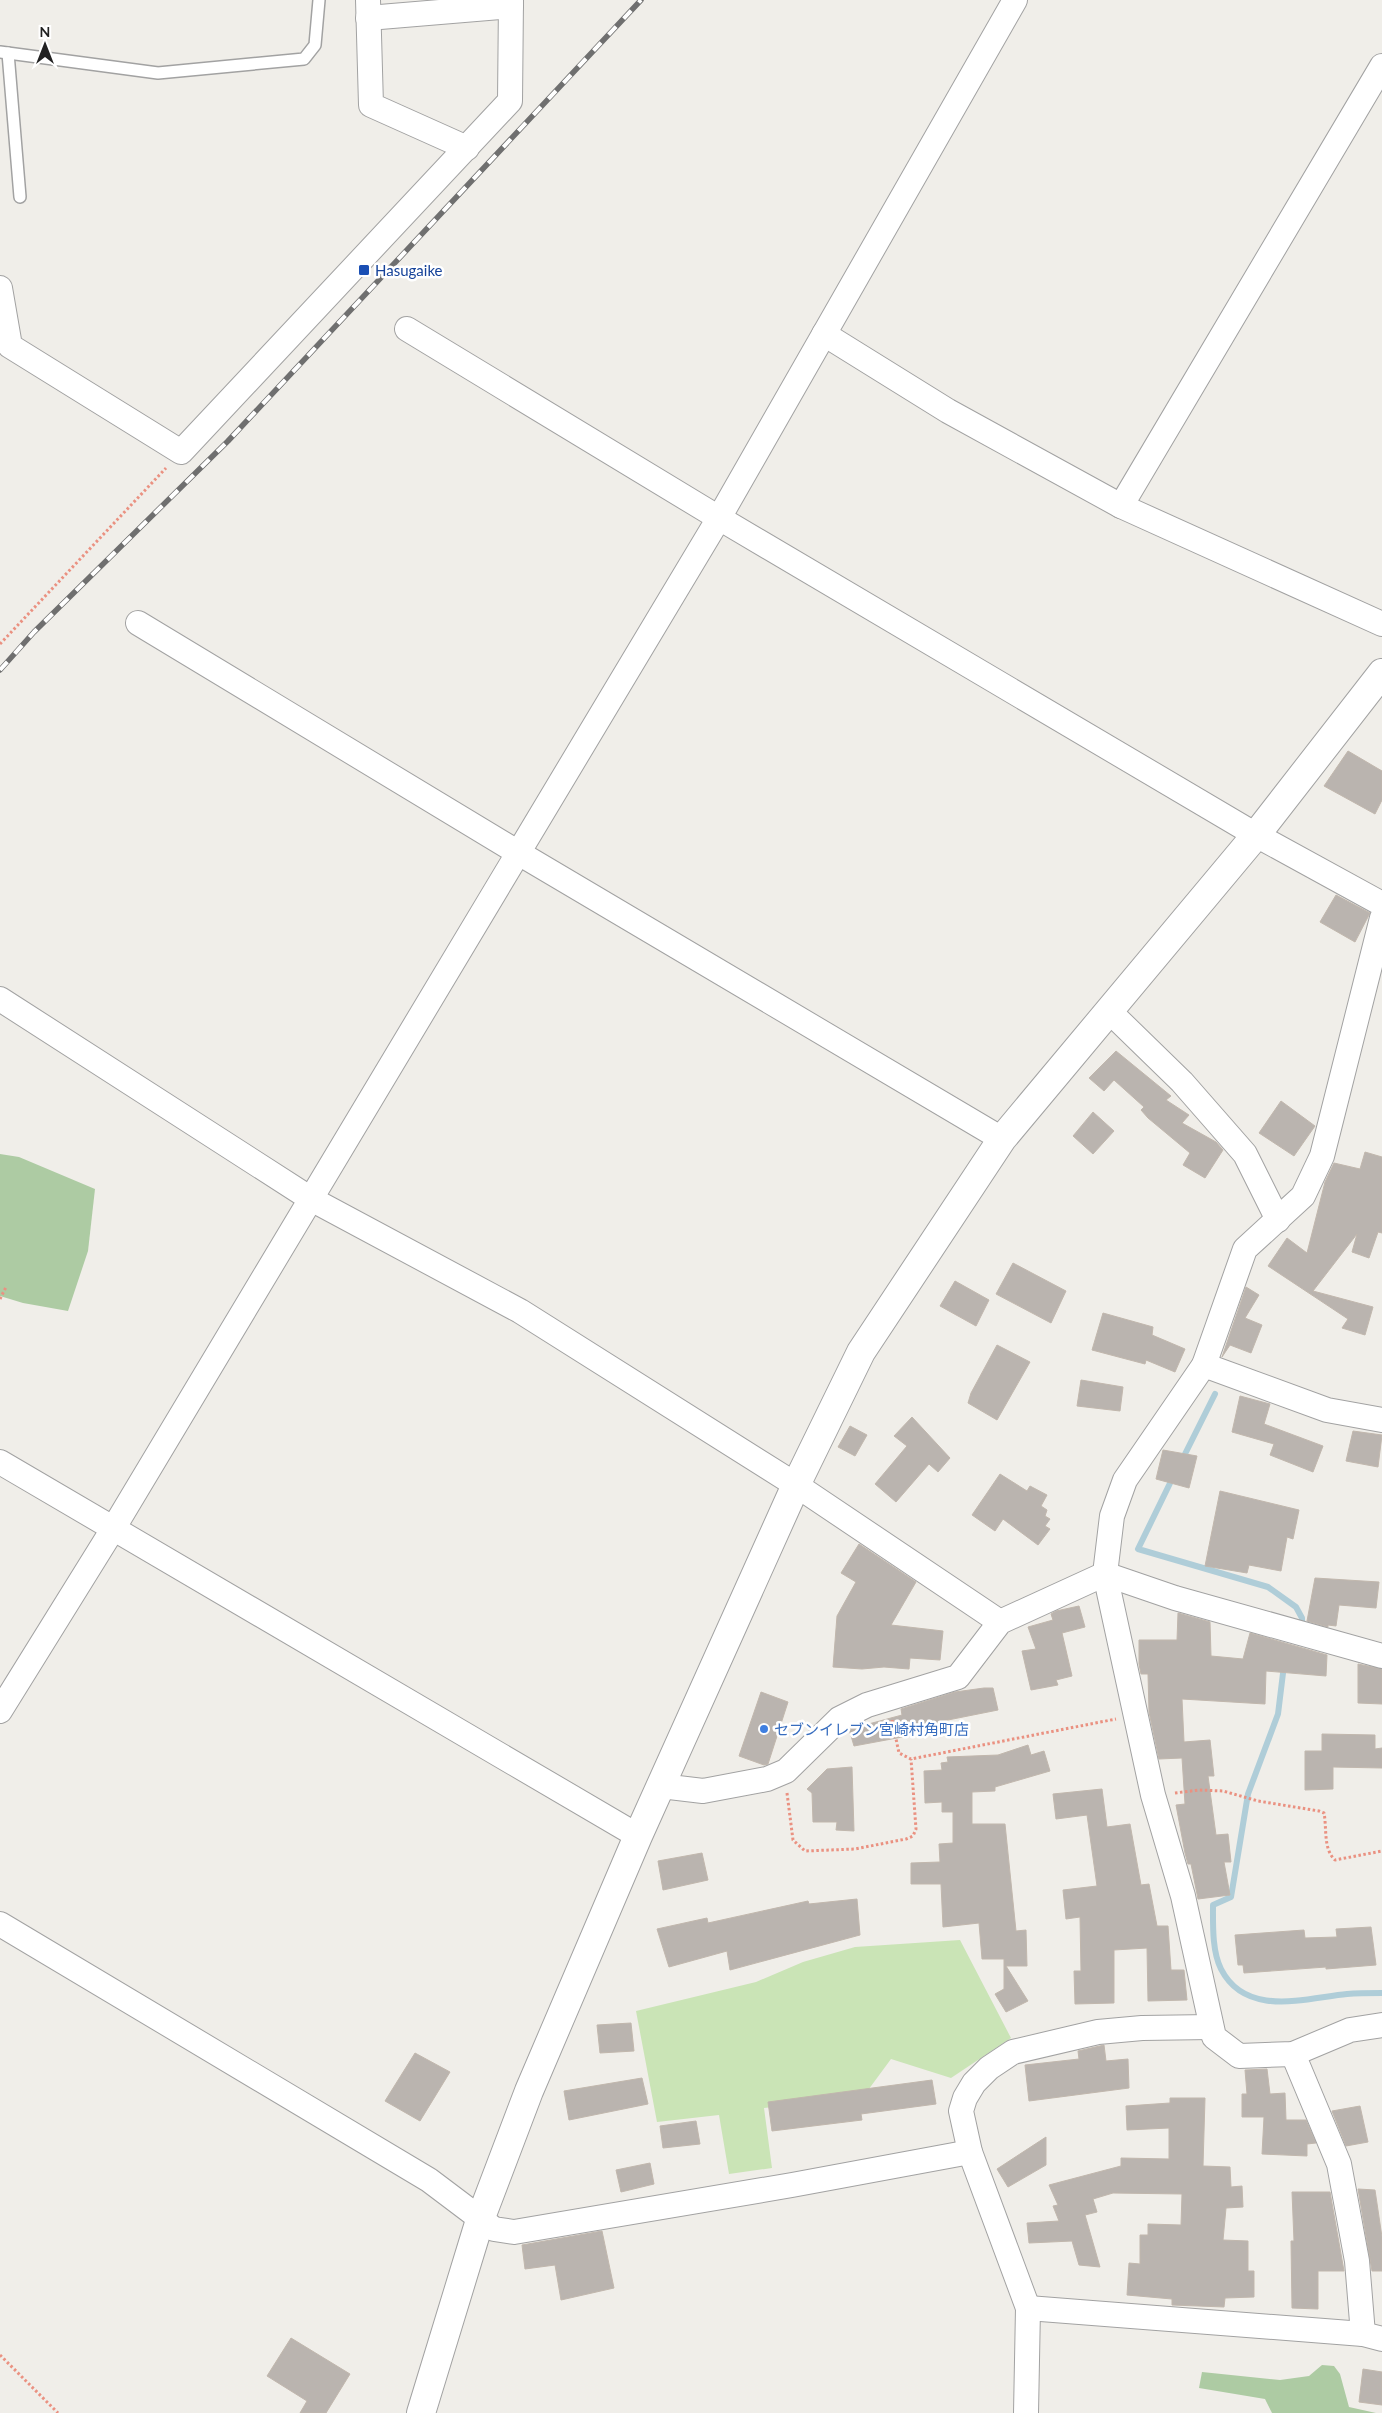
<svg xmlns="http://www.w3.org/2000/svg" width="1382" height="2413" font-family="Lato,'Noto Sans JP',sans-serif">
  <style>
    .grass { fill: #cae4b6 }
    .forest { fill: #adcba3 }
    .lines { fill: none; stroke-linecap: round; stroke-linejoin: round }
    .stream { stroke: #afcdd8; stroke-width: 6 }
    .building { fill: #bab4af; stroke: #c1b7ad }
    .service-casing { stroke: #a2a2a2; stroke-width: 14 }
    .minor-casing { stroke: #a2a2a2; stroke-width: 26 }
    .tertiary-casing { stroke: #a2a2a2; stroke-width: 30 }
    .path { stroke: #ea9181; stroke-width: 3; stroke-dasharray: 2.5 2.5; stroke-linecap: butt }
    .service { stroke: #fff; stroke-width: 11 }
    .minor { stroke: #fff; stroke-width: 24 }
    .tertiary { stroke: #fff; stroke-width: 28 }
    .rail-casing { stroke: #6f6f6f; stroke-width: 5.5 }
    .rail { stroke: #fff; stroke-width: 4; stroke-dasharray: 11; stroke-linecap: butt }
    .transit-dot { fill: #1a4fb4; stroke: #fff; stroke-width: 2 }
    .shop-dot { fill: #3f7fe0; stroke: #fff; stroke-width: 2 }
    .labels { text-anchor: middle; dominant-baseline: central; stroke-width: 5; stroke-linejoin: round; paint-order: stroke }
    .transit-label { font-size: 15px; fill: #164399; stroke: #fff; text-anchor: start }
    .shop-label { font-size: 15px; fill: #366cbe; stroke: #fff; text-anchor: start }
  </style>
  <rect width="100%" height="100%" fill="#f0eee9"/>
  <!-- grass -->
  <path class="grass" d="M 960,1940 L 1011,2038 L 951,2078 L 891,2059 L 863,2097 L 764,2108 L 772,2168 L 729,2174 L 719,2115 L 657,2122 L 636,2011 L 756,1982 L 803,1962 L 855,1947 Z"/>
  <!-- forest -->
  <g class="forest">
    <path d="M 0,1154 L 19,1157 L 95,1189 L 88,1251 L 68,1311 L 23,1303 L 0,1296 Z"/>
    <path d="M 1322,2365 L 1334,2366 L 1340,2374 L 1349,2407 L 1376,2413 L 1272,2413 L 1265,2399 L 1199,2388 L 1202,2372 L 1280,2380 L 1309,2376 Z"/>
  </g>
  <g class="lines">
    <!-- stream -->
    <g class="stream">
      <path d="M 1182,1460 L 1215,1394"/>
      <path d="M 1174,1475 L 1138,1549 L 1268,1587 L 1296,1607 L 1302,1618 L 1302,1628"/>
      <path d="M 1284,1665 L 1278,1714 L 1248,1794 L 1231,1897 L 1213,1905 C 1213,1925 1212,1951 1221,1969 C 1246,2018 1306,1998 1347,1994 C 1359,1993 1371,1993 1382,1993"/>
    </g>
  </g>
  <!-- building -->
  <g class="building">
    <path d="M 1348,751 L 1382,771 L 1382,800 L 1375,814 L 1324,786 Z"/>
    <path d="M 1336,895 L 1370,913 L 1355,942 L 1320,922 Z"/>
    <path d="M 1116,1051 L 1171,1096 L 1166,1100 L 1189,1115 L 1182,1123 L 1216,1142 L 1223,1150 L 1205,1178 L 1183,1165 L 1190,1153 L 1148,1118 L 1141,1110 L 1144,1107 L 1114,1080 L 1104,1091 L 1089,1078 Z"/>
    <path d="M 1281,1101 L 1315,1126 L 1294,1156 L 1259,1133 Z"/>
    <path d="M 1093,1112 L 1114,1131 L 1093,1154 L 1073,1136 Z"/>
    <path d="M 1365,1152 L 1382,1157 L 1382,1233 L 1378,1232 L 1369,1258 L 1352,1252 L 1357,1234 L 1313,1291 L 1373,1307 L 1365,1335 L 1342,1328 L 1348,1319 L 1268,1266 L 1287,1238 L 1307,1253 L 1325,1182 L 1334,1163 L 1360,1169 Z"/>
    <path d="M 1013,1263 L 1066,1291 L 1051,1323 L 996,1294 Z"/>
    <path d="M 955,1281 L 989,1300 L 976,1326 L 940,1306 Z"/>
    <path d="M 1246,1287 L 1259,1295 L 1245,1318 L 1262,1325 L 1251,1353 L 1230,1345 L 1222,1357 Z"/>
    <path d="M 1103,1313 L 1153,1327 L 1152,1335 L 1185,1349 L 1175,1372 L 1146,1360 L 1145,1364 L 1092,1350 Z"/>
    <path d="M 997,1345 L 1030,1362 L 997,1420 L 968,1403 L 971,1393 Z"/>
    <path d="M 1081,1380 L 1123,1387 L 1120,1411 L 1077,1406 Z"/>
    <path d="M 1240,1396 L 1270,1404 L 1264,1424 L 1323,1446 L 1313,1472 L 1270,1455 L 1274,1444 L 1232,1432 Z"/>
    <path d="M 912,1417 L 950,1458 L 938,1472 L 929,1464 L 896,1502 L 875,1484 L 907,1446 L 894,1436 Z"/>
    <path d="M 850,1426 L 867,1435 L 855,1456 L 838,1447 Z"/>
    <path d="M 1353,1431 L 1382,1435 L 1378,1467 L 1346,1461 Z"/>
    <path d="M 1163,1450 L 1197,1456 L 1189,1488 L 1156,1479 Z"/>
    <path d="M 1000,1474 L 1027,1491 L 1030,1486 L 1047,1495 L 1041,1506 L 1047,1510 L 1045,1516 L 1050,1519 L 1045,1526 L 1050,1529 L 1038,1545 L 1003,1519 L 995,1531 L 972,1515 Z"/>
    <path d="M 1220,1491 L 1299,1510 L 1293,1539 L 1287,1537 L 1281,1571 L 1249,1565 L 1247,1573 L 1205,1566 Z"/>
    <path d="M 859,1544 L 916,1582 L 891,1625 L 943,1631 L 940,1660 L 910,1658 L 909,1669 L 884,1667 L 862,1669 L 833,1667 L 837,1616 L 856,1582 L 841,1573 Z"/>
    <path d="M 1315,1578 L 1379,1582 L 1376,1608 L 1339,1605 L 1336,1626 L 1328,1625 L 1328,1627 L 1307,1621 Z"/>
    <path d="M 1079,1606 L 1085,1627 L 1062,1633 L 1072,1676 L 1056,1680 L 1058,1685 L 1031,1690 L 1022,1651 L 1036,1649 L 1028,1627 L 1053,1620 L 1051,1614 L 1056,1611 Z"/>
    <path d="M 1178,1613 L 1210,1622 L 1211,1656 L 1243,1659 L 1250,1633 L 1327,1655 L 1326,1676 L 1266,1671 L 1265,1704 L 1182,1699 L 1184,1742 L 1210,1740 L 1214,1776 L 1208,1776 L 1216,1835 L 1228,1834 L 1231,1862 L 1224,1862 L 1230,1895 L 1198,1899 L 1191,1864 L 1188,1864 L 1185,1853 L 1176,1805 L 1185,1804 L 1182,1758 L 1159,1759 L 1149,1712 L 1148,1674 L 1141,1674 L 1139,1664 L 1139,1640 L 1177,1640 Z"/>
    <path d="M 1358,1664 L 1382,1669 L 1382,1704 L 1358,1703 Z"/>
    <path d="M 984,1688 L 993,1688 L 998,1710 L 938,1722 L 940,1730 L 854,1746 L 849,1729 L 850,1729 L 902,1715 L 901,1709 L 955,1692 Z"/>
    <path d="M 761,1692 L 788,1702 L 768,1764 L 764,1765 L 739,1756 Z"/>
    <path d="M 1322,1734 L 1375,1735 L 1375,1749 L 1382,1748 L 1382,1768 L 1333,1767 L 1333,1789 L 1305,1790 L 1305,1751 L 1322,1751 Z"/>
    <path d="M 1028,1745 L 1031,1755 L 1044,1751 L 1050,1771 L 995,1787 L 995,1791 L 972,1792 L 972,1824 L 1005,1824 L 1016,1931 L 1026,1930 L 1027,1966 L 1006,1966 L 1028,2001 L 1006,2012 L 995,1994 L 1004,1989 L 1004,1959 L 982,1959 L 979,1923 L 943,1927 L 941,1884 L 911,1884 L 911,1863 L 940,1862 L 939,1844 L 953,1843 L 953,1812 L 942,1812 L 942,1802 L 925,1803 L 924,1771 L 942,1770 L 941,1763 L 948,1762 L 947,1757 L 998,1755 Z"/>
    <path d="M 852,1767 L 854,1831 L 836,1830 L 837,1822 L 813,1822 L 812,1793 L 807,1789 L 827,1769 Z"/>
    <path d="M 1102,1789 L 1107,1827 L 1130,1824 L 1141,1885 L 1149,1884 L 1157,1926 L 1168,1926 L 1171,1970 L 1184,1970 L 1187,2000 L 1148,2001 L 1147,1948 L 1114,1950 L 1114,2003 L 1075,2004 L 1074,1971 L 1081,1971 L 1080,1917 L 1066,1919 L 1063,1890 L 1097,1886 L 1087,1815 L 1056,1819 L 1053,1794 Z"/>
    <path d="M 702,1853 L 708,1880 L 663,1890 L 658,1861 Z"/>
    <path d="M 857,1899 L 860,1935 L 730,1970 L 727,1951 L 669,1967 L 657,1929 L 707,1918 L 708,1923 L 808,1901 L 809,1904 Z"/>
    <path d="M 1371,1927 L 1376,1965 L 1326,1969 L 1326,1967 L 1244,1973 L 1243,1965 L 1238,1965 L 1235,1935 L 1304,1930 L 1305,1938 L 1337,1937 L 1336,1929 Z"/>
    <path d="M 631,2023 L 634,2051 L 600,2053 L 597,2025 Z"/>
    <path d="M 1104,2045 L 1106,2061 L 1128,2059 L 1129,2088 L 1029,2101 L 1025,2065 L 1079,2059 L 1078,2051 Z"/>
    <path d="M 415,2053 L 450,2072 L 420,2121 L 385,2101 Z"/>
    <path d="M 1267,2069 L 1270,2094 L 1285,2093 L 1286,2120 L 1306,2120 L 1316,2143 L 1307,2144 L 1307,2156 L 1262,2154 L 1264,2117 L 1242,2117 L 1242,2094 L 1247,2094 L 1245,2070 Z"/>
    <path d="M 642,2078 L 648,2104 L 569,2120 L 564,2091 Z"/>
    <path d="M 932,2080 L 936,2104 L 861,2114 L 862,2120 L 772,2131 L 768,2102 Z"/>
    <path d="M 1170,2098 L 1205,2098 L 1203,2166 L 1230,2167 L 1231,2187 L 1242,2186 L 1243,2207 L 1226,2208 L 1223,2240 L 1248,2241 L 1248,2271 L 1254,2271 L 1254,2297 L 1225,2298 L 1224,2307 L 1172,2305 L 1172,2299 L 1127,2295 L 1129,2263 L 1140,2264 L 1140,2235 L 1148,2235 L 1148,2224 L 1181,2225 L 1182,2194 L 1113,2193 L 1093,2199 L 1097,2212 L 1085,2215 L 1100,2267 L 1079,2265 L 1072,2241 L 1029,2243 L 1027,2223 L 1059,2221 L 1053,2206 L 1058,2205 L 1049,2185 L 1121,2166 L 1121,2158 L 1169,2159 L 1169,2128 L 1127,2130 L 1126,2106 L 1170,2103 Z"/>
    <path d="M 1360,2106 L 1368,2142 L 1346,2146 L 1332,2111 Z"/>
    <path d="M 696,2121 L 700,2144 L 663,2148 L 660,2126 Z"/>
    <path d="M 1046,2137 L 1046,2165 L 1008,2187 L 997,2169 Z"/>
    <path d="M 650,2163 L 654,2184 L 621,2192 L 616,2170 Z"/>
    <path d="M 1358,2189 L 1375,2190 L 1382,2237 L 1382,2271 L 1372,2271 Z"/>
    <path d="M 1292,2192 L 1330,2192 L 1344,2271 L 1318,2271 L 1318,2309 L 1292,2308 L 1291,2241 L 1294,2241 Z"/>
    <path d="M 602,2231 L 614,2288 L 561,2300 L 555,2265 L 525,2269 L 522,2245 Z"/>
    <path d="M 291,2338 L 350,2374 L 326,2413 L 300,2413 L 307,2401 L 267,2376 Z"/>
    <path d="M 1363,2369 L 1382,2372 L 1382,2405 L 1359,2402 Z"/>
  </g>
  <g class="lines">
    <defs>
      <g id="service">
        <path d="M 0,52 L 158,73 L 304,59 L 315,45 L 319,0"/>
        <path d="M 8,53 L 20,197"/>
      </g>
      <g id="minor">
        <path d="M 368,0 L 371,105 L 467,148"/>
        <path d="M 368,18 L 511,6"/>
        <path d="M 0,288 L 10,346 L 181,452 L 510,101 L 511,0"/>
        <path d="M 407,329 L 719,518 L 1256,835 L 1382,904"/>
        <path d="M 824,334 L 948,411 L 1121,506 L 1382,624"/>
        <path d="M 1121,506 L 1382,66"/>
        <path d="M 138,623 L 517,852 L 1002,1139"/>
        <path d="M 1382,918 L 1322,1156 L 1303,1196 L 1245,1249 L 1204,1365 L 1125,1480 L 1112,1516 L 1105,1574 L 1153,1795 L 1183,1896 L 1214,2037 L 1239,2056 L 1293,2054 L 1350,2030 L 1382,2025"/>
        <path d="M 0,999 L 311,1199 L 520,1311 L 796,1485 L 1000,1622"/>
        <path d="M 1108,1010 L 1182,1082 L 1245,1154 L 1278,1220"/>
        <path d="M 1204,1365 L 1327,1410 L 1382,1420"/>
        <path d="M 0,1462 L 638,1836"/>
        <path d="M 0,1711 L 113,1529 L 719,518 L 1015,0"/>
        <path d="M 661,1786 L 703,1791 L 767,1779 L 786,1771 L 839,1719 L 867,1705 L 958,1677 L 1000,1622 L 1105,1574 L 1175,1598 L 1382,1656"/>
        <path d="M 0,1924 L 429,2180 L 494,2229 L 514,2232 L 792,2185 L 970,2152"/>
        <path d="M 1293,2054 L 1339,2164 L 1357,2261 L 1363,2334"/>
        <path d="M 1028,2308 L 1363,2334 L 1382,2339"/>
        <path d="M 1026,2413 L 1028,2308 L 970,2152 L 961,2111 L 965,2098 L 974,2083 L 989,2068 L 1013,2052 L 1098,2032 L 1142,2028 L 1211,2027"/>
      </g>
      <path id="tertiary" d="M 421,2413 L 480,2220 L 529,2091 L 638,1836 L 796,1485 L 861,1352 L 1002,1139 L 1256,835 L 1382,673"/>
    </defs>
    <!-- service casing -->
    <use href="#service" class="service-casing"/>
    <!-- minor casing -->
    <use href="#minor" class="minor-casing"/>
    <!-- tertiary casing -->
    <use href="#tertiary" class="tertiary-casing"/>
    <!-- path -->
    <g class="path">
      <path d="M 0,644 L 166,468"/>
      <path d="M 0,1299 L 6,1287"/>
      <path d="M 892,1720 L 899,1753 L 911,1759 L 1116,1719"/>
      <path d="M 787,1793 L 793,1840 L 805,1851 L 855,1849 L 906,1839 L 913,1836 L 916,1829 L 911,1759"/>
      <path d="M 1175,1793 L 1199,1790 L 1223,1791 L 1258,1801 L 1319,1811 L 1324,1813 C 1327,1828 1323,1849 1335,1860 L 1382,1851"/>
      <path d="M 0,2355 L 58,2413"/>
    </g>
    <!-- service -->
    <use href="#service" class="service"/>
    <!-- minor -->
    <use href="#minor" class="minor"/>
    <!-- tertiary -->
    <use href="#tertiary" class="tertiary"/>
    <defs>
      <path id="rail" d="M 0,670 L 34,632 L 228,441 L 641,0"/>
    </defs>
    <!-- rail casing -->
    <use href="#rail" class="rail-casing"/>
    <!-- rail -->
    <use href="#rail" class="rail"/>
  </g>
  <!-- markers -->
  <rect class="transit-dot" x="358" y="264" width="12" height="12" rx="2.5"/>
  <circle class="shop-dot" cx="764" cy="1729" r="5"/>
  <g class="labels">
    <!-- transit labels -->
    <g class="transit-label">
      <text x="375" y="270">Hasugaike</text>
    </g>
    <!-- shop labels -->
    <g class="shop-label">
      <text x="774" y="1729">セブンイレブン宮崎村角町店</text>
    </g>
  </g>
  <!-- north arrow -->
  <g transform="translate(45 45)" stroke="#ffffff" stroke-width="4" paint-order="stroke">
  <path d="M0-4L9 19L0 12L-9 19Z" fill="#212121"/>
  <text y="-8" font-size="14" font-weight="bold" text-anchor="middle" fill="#212121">N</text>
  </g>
</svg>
